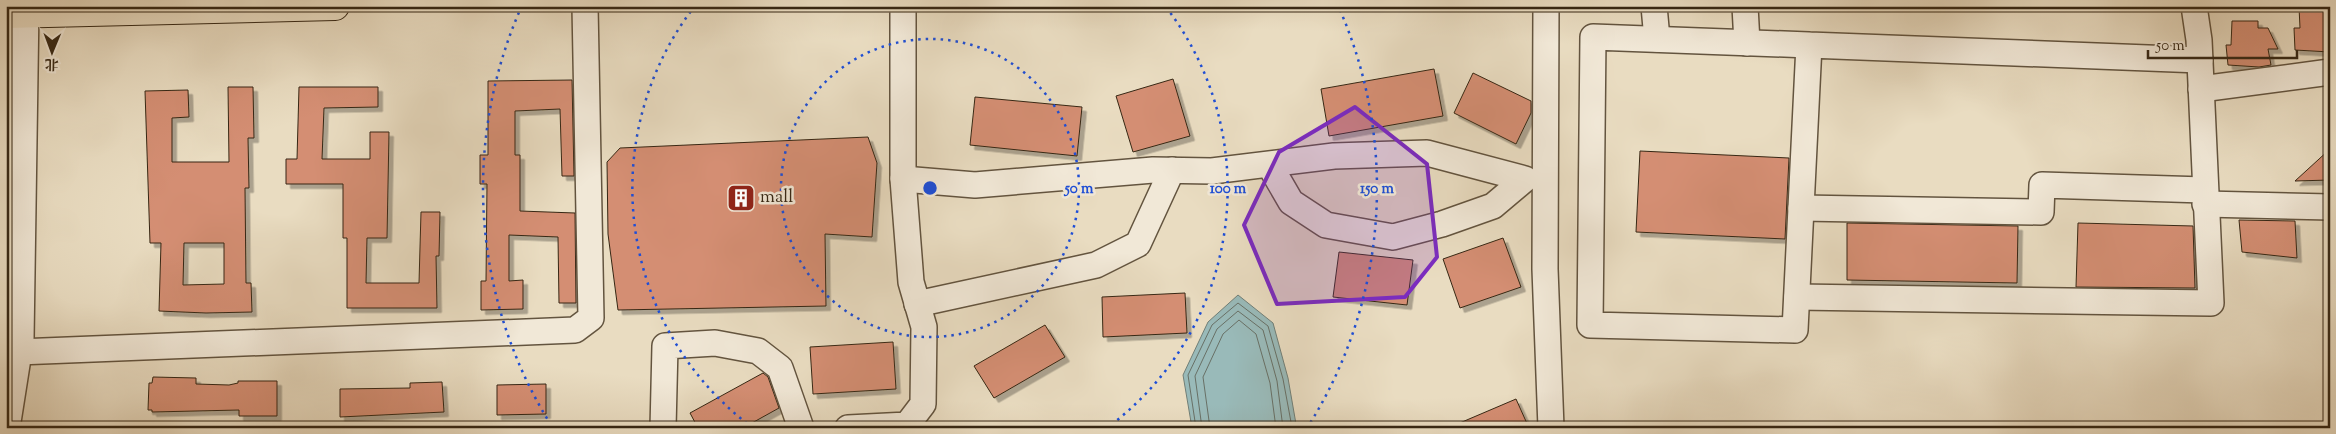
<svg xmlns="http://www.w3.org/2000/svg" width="2336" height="434" font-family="'Sorts Mill Goudy','Noto Serif SC',serif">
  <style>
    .water { fill: #99bab9; stroke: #717f77 }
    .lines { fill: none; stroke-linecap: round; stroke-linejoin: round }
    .shore { stroke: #687066; stroke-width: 1 }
    .building { fill: #d48e73; stroke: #362714; fill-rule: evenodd; filter: url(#shadow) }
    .minor-casing { stroke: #63543f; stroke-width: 28 }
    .major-casing { stroke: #362714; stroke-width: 30 }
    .minor { stroke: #f1e8d7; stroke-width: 25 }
    .major { stroke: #e9dcc1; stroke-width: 28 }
    .marked { fill: #7b2cbf; fill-opacity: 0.2; stroke: #7b2cbf; stroke-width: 4; stroke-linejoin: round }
    .ring { fill: none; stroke: #1d4ed8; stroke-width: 2.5; stroke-dasharray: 2.5 5 }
    .labels { text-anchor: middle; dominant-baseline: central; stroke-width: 5; stroke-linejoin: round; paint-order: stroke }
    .poi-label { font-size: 18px; fill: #362714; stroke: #f1e8d7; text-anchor: start }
    .centre { fill: #1d4ed8; stroke: #f1e8d7; stroke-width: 2.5 }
    .ring-label { font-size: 15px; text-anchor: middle; font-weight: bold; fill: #1d4ed8; stroke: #f1e8d7; stroke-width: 5; stroke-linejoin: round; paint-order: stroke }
  </style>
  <defs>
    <filter id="shadow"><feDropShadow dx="4.5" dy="4.5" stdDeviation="0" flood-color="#0004"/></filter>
  </defs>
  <rect width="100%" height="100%" fill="#e9dcc1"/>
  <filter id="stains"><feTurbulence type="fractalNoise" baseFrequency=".004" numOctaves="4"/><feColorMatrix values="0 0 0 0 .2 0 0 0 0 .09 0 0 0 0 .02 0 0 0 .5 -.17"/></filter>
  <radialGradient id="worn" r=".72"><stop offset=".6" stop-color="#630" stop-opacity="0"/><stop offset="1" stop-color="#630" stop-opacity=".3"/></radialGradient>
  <!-- water -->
  <path class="water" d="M 1238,295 L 1273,323 L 1288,378 L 1296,424 L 1293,428 L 1192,428 L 1183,375 L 1208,322 Z"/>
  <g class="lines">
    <!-- shore -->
    <g class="shore">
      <path d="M 1196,428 L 1188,375 L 1212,325 L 1238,303 L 1268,326 L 1283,379 L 1291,422 L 1290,428"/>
      <path d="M 1202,428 L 1195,376 L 1217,329 L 1238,311 L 1263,330 L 1277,381 L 1283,428"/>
      <path d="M 1210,428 L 1203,377 L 1223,334 L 1239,320 L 1256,334 L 1270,383 L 1276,428"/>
    </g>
  </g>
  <!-- building -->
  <g class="building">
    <path d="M 2299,7 L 2325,7 L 2325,16 L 2330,15 L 2330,52 L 2295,50 L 2294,28 L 2300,28 Z"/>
    <path d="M 2232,21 L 2258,21 L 2258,28 L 2268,28 L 2278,49 L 2268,49 L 2271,65 L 2259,67 L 2228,65 L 2226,45 L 2231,45 Z"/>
    <path d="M 1434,69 L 1443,116 L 1329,136 L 1321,89 Z"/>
    <path d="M 1473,73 L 1531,101 L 1531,113 L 1516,144 L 1454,113 Z"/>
    <path d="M 1173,79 L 1190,136 L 1133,152 L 1116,96 Z"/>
    <path d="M 572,80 L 574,176 L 562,176 L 560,109 L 515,111 L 515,155 L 520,155 L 520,211 L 575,213 L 576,303 L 559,303 L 558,237 L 509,235 L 509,281 L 523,280 L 523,309 L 481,310 L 481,281 L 486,281 L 487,184 L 480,184 L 480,155 L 488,155 L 488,81 Z"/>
    <path d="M 228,87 L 253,87 L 254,138 L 248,138 L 249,188 L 245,188 L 246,283 L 251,283 L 252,312 L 206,313 L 159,311 L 161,243 L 150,243 L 145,91 L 188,90 L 189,117 L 172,118 L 172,162 L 229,162 ZM 184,243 L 224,243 L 224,284 L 183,285 Z"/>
    <path d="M 299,87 L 378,87 L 378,107 L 324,108 L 322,159 L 370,159 L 370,132 L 389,132 L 387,238 L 367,238 L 366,283 L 419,283 L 421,212 L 440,212 L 439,256 L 436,256 L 437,308 L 347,308 L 347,238 L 343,238 L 343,184 L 286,184 L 286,159 L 297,159 Z"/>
    <path d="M 975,97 L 1082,107 L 1077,156 L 970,145 Z"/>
    <path d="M 868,137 L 877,163 L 872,237 L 825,234 L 826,306 L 618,310 L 608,234 L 607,162 L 620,148 Z"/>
    <path d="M 2330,149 L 2330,180 L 2295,181 Z"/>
    <path d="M 1640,151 L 1789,158 L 1785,239 L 1636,232 Z"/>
    <path d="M 2239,220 L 2295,221 L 2297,258 L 2242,252 Z"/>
    <path d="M 1847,223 L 2018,226 L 2017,283 L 1847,280 Z"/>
    <path d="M 2078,223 L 2193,226 L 2195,288 L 2076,287 Z"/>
    <path d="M 1503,238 L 1521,287 L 1460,308 L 1443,259 Z"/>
    <path d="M 1339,252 L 1413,260 L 1407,305 L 1333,297 Z"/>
    <path d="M 1185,293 L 1187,333 L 1103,337 L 1102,297 Z"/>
    <path d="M 1045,325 L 1065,357 L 994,398 L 974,366 Z"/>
    <path d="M 893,342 L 896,389 L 813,394 L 810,347 Z"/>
    <path d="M 763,373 L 768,377 L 779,408 L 743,428 L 698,428 L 690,413 Z"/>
    <path d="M 153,377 L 196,378 L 196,384 L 229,385 L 238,383 L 238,381 L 277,381 L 277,416 L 239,416 L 239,410 L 152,412 L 152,410 L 148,410 L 149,383 L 152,383 Z"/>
    <path d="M 442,382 L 444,412 L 340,417 L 340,389 L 410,388 L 410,383 Z"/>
    <path d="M 546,384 L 546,414 L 497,415 L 497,385 Z"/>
    <path d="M 1516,399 L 1529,428 L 1448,428 Z"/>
  </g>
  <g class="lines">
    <defs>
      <g id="minor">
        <path d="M 1546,6 L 1545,269 L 1551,428"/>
        <path d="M 1654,6 L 1657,39"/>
        <path d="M 1745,6 L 1747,43"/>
        <path d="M 1809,45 L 1795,330 L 1590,325 L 1593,37 L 1809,45 L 2200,60"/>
        <path d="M 2201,89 L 2330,72"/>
        <path d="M 6,112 L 8,6"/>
        <path d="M 903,179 L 975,185 L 1153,170 L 1212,171 L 1334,156 L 1427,153 L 1525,179 L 1493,206 L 1442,224 L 1393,237 L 1326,225 L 1291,202 L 1269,164"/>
        <path d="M 2205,204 L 2330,207"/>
        <path d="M 1801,208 L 2041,212 L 2042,185 L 2204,190"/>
        <path d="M 1797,297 L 2211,303 L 2199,40 L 2194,6"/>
        <path d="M 917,304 L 1096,265 L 1138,244 L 1172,170"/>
        <path d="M 18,352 L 575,330 L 591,318 L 585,6"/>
        <path d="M 7,428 L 21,339 L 26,6"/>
        <path d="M 663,428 L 665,346 L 715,343 L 758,351 L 780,368 L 801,428"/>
        <path d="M 848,428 L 907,425 L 923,404 L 924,327 L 911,282 L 903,179 L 903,6"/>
      </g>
      <path id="major" d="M 6,14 L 335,6"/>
    </defs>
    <!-- minor casing -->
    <use href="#minor" class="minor-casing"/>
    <!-- major casing -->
    <use href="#major" class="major-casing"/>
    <!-- minor -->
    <use href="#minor" class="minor"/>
    <!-- major -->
    <use href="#major" class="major"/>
  </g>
  <!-- marked area -->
  <path class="marked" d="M 1355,107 L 1427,164 L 1437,257 L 1405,297 L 1277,304 L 1244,225 L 1279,152 Z"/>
  <!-- distance rings -->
  <g class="ring">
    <circle cx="930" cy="188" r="149"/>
    <path d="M753 428A298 298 0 0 1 694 7M1166 7A298 298 0 0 1 1107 428"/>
    <path d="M551 425A447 447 0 0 1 520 10M1340 10A447 447 0 0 1 1309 425"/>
  </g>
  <!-- icons -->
  <defs>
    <symbol id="building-square" viewBox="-11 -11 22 22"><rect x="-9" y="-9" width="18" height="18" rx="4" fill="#8f2418" stroke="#f1e8d7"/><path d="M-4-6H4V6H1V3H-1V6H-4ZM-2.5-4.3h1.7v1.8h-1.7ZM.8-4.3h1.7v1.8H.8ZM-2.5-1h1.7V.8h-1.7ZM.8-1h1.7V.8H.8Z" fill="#fff"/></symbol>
  </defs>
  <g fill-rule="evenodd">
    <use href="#building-square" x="725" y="182" width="32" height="32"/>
  </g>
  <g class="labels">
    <!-- poi labels -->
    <g class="poi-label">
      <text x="760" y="198">mall</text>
    </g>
  </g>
  <circle cx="930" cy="188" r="8" class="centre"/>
  <g class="ring-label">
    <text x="1079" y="193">50 m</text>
    <text x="1228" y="193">100 m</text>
    <text x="1377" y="193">150 m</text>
  </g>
  <!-- margin -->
  <rect width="2336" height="434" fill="none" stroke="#e9dcc1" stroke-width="25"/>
  <rect x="8" y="8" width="2321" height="419" fill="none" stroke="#362714" stroke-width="2.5"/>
  <rect x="12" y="12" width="2311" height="409" fill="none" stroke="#362714"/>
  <!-- north arrow -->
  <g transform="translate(52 52) rotate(181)" stroke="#f1e8d7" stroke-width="4" paint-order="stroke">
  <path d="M0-4L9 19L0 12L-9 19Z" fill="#362714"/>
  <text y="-8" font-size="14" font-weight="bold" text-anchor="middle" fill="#362714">北</text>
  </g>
  <!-- scale -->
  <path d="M2148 50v8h149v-8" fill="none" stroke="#362714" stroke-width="2.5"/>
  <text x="2156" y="50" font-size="15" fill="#362714" stroke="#f1e8d7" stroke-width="4" paint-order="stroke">50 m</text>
  <rect width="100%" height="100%" filter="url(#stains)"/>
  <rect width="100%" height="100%" fill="url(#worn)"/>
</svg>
